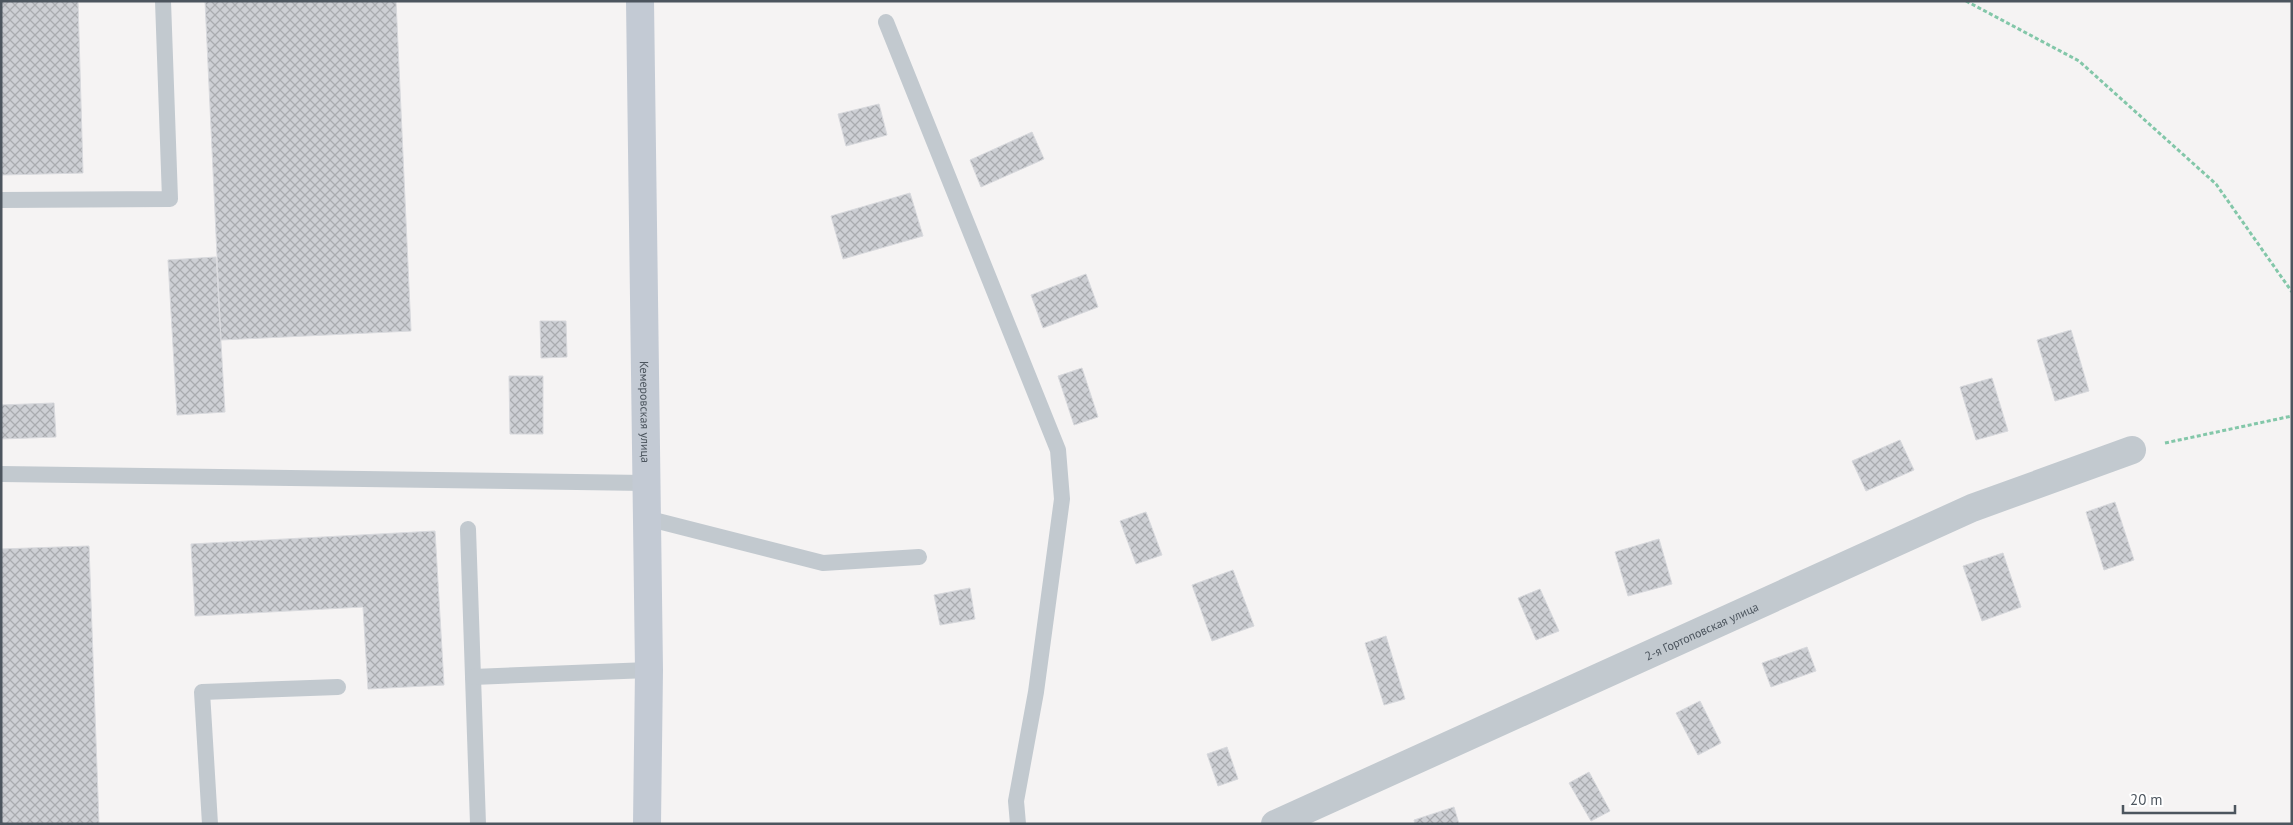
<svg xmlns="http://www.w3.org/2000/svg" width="2293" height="825" font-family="'PT Sans',sans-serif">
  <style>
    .building { fill: url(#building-cross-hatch); stroke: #d8d9dd }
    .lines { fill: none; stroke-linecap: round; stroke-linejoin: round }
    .path { stroke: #83c7a9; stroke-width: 3; stroke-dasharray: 4 2.5; stroke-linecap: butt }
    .lane { stroke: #c2c9cf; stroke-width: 16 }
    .street { stroke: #c2c9cf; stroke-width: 28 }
    .secondary { stroke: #c3cad4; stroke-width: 28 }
    .labels { text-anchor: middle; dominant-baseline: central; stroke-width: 4; stroke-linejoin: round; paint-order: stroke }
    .street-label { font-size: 12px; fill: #4c555e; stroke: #fff }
  </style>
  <defs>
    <pattern id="building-cross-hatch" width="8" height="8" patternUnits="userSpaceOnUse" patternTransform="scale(1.25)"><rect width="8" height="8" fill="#cdcfd4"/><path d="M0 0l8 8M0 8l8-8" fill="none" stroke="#a9abaf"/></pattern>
  </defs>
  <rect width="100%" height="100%" fill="#f5f3f3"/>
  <!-- building -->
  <g class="building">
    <path d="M 1,1 L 78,1 L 83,173 L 1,175 Z"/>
    <path d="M 205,1 L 396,1 L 411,331 L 221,340 Z"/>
    <path d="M 879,104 L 887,135 L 846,146 L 838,114 Z"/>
    <path d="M 1032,132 L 1044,159 L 981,187 L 970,160 Z"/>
    <path d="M 910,193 L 923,236 L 843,259 L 831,216 Z"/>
    <path d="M 216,257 L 225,412 L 177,415 L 168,260 Z"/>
    <path d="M 1086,274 L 1098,307 L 1043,328 L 1031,295 Z"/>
    <path d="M 540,321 L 566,321 L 567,357 L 541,358 Z"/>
    <path d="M 2071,330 L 2089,391 L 2055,401 L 2037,340 Z"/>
    <path d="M 1082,368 L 1098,417 L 1074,425 L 1058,376 Z"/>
    <path d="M 509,376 L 543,376 L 543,434 L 510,434 Z"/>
    <path d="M 1992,378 L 2008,431 L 1976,440 L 1960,387 Z"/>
    <path d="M 54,403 L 56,437 L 1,439 L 1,405 Z"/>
    <path d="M 1900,440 L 1914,470 L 1866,491 L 1852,461 Z"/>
    <path d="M 2115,502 L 2134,560 L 2104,570 L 2086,512 Z"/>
    <path d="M 1146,512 L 1162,555 L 1136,564 L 1120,521 Z"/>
    <path d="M 435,531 L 444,685 L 368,689 L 363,607 L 195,616 L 191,544 Z"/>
    <path d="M 1659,539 L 1672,584 L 1628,596 L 1615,552 Z"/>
    <path d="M 89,546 L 99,824 L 1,824 L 1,549 Z"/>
    <path d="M 2003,553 L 2021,607 L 1982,621 L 1963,566 Z"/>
    <path d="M 1233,570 L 1254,626 L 1212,641 L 1192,585 Z"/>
    <path d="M 970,588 L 975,619 L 940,625 L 934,595 Z"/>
    <path d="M 1540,589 L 1559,631 L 1536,640 L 1518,598 Z"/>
    <path d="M 1386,636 L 1405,699 L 1384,705 L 1365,643 Z"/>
    <path d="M 1807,647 L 1816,671 L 1771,687 L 1762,663 Z"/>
    <path d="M 1700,701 L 1721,743 L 1698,755 L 1676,713 Z"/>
    <path d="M 1227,747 L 1238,779 L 1218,786 L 1207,754 Z"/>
    <path d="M 1589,772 L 1610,811 L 1591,821 L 1569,783 Z"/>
    <path d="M 1454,807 L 1459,824 L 1415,824 L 1414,820 Z"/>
  </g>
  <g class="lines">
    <!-- path -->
    <g class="path">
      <path d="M 1966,1 L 2079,61 L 2216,184 L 2292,292"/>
      <path d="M 2165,443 L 2292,416"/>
    </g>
    <!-- lane -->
    <g class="lane">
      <path d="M 886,22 L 1058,450 L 1062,499 L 1036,692 L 1016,801 L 1018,824"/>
      <path d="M 1,200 L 170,199 L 163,1"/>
      <path d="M 1,474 L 645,483"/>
      <path d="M 646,518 L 823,563 L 919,557"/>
      <path d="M 468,529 L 478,824"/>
      <path d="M 473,677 L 649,670"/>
      <path d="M 210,824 L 202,692 L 338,687"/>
    </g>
    <!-- street -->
    <path class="street" id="s1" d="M 1275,824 L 1972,508 L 2132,450"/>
    <!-- secondary -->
    <path class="secondary" id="s2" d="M 640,1 L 649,670 L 647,824"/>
  </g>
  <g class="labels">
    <!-- street labels -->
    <g class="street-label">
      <text stroke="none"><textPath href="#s2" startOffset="411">Кемеровская улица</textPath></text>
      <text stroke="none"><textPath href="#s1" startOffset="468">2-я Гортоповская улица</textPath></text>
    </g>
  </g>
  <!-- border -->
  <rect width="2293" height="825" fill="none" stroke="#4c555e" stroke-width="5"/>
  <!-- scale -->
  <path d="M2123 805v8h112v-8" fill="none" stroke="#4c555e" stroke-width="2.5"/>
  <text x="2130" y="805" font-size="15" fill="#4c555e" stroke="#ffffff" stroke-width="4" paint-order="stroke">20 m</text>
</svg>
